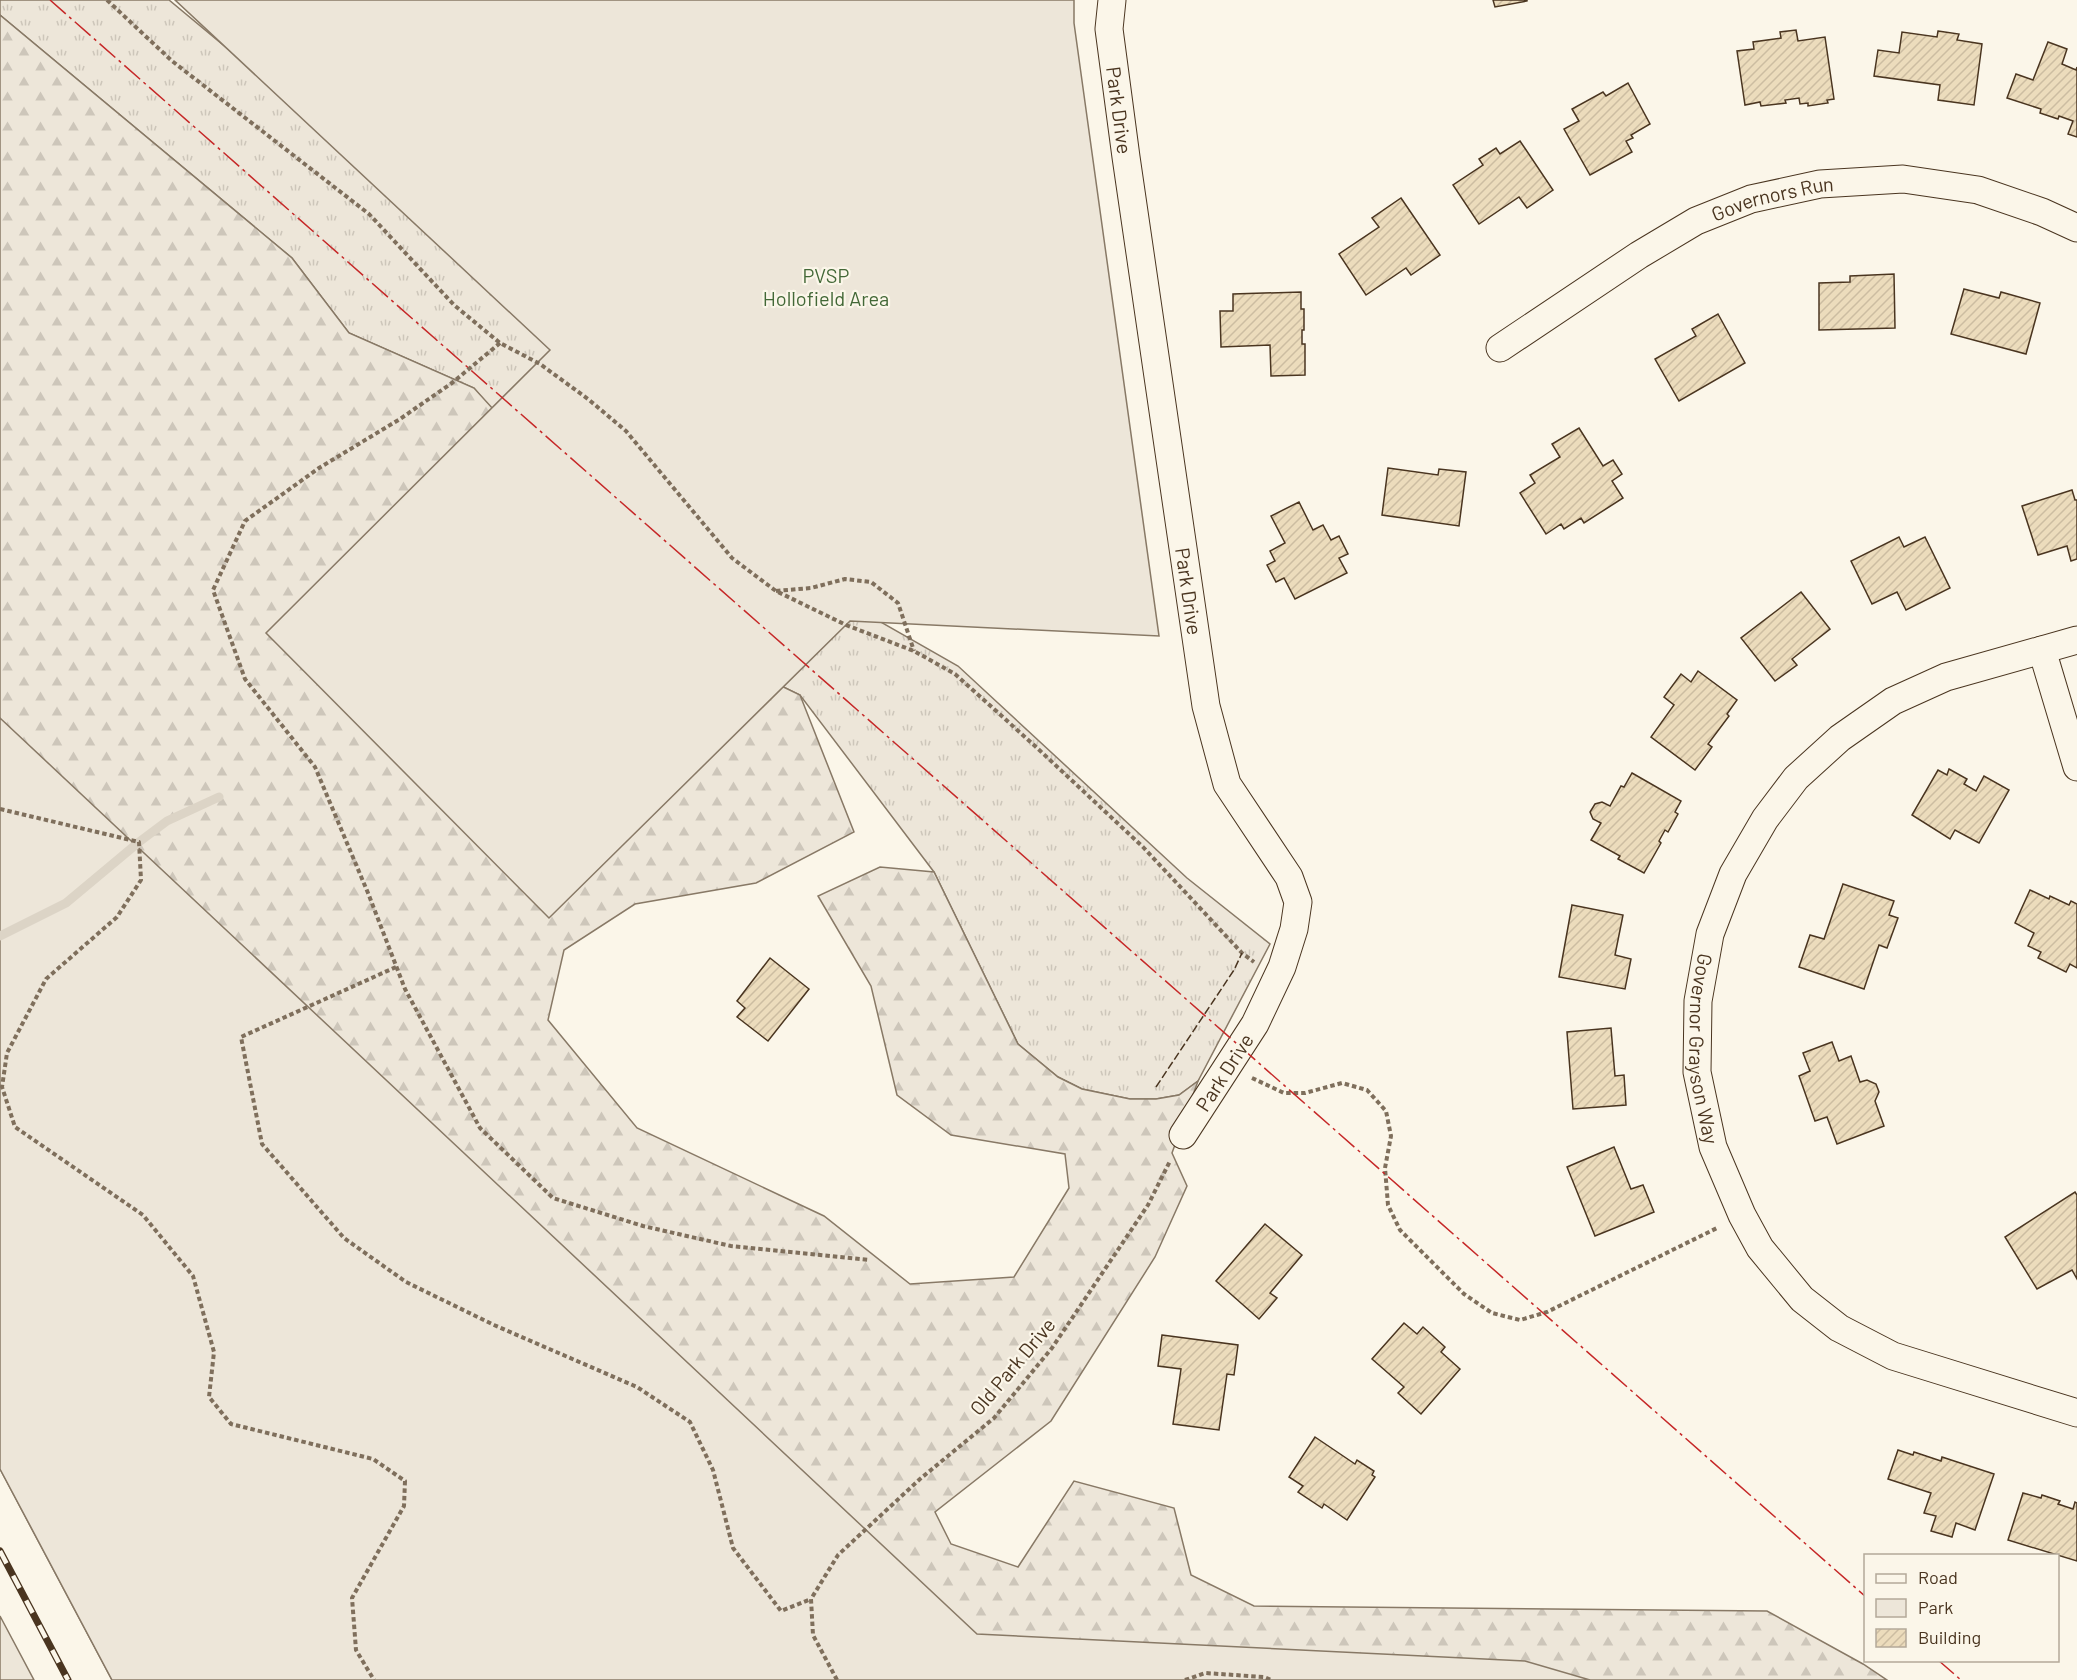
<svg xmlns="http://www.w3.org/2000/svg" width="2077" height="1680" font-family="Barlow,sans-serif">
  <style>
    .grass { fill: url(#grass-tufts); stroke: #887966; stroke-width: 1.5 }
    .forest { fill: url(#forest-firs); stroke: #887966; stroke-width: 1.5 }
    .green { fill: #ede6d9; stroke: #887966; stroke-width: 1.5 }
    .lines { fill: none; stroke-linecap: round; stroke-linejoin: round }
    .stream { stroke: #dcd4c6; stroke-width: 9 }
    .building { fill: url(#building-hatch); stroke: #4a3520; stroke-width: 1.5 }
    .minor-casing { stroke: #4a3520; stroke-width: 29 }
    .path { stroke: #7f6f5c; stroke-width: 4; stroke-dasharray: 4.5 3; stroke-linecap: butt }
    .minor { stroke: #fbf6e9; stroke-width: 27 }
    .rail-casing { stroke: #4a3520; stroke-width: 7 }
    .rail { stroke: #fbf6e9; stroke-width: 4.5; stroke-dasharray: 14; stroke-linecap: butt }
    .fence { stroke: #4a3520; stroke-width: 1.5; stroke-dasharray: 8 3; stroke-linecap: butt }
    .power { stroke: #c62828; stroke-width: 1.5; stroke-dasharray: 21 4.5 3 4.5; stroke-linecap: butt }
    .labels { text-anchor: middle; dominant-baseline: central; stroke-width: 4.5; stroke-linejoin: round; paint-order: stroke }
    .street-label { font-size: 20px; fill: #4a3520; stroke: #fbf6e9 }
    .park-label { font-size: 20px; fill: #436837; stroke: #fbf6e9 }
  </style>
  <defs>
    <pattern id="grass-tufts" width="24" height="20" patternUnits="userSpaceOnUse" patternTransform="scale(1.5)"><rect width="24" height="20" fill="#ede6d9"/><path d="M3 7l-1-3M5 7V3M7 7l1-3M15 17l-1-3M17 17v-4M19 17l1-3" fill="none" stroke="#cdc6ba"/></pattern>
    <pattern id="forest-firs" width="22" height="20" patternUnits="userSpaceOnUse" patternTransform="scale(1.5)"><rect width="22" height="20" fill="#ede6d9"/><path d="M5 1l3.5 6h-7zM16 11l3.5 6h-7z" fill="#cdc6ba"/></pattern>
    <pattern id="building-hatch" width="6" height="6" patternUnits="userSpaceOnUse" patternTransform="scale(1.5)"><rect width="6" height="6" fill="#ecdcbc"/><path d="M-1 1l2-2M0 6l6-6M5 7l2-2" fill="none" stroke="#ccbda1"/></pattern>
  </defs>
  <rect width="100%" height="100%" fill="#fbf6e9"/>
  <!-- grass -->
  <path class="grass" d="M 0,0 L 169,0 L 447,231 L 800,576 L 958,666 L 1187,878 L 1270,944 L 1198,1081 L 1179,1095 L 1156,1099 L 1130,1099 L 1082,1089 L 1058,1077 L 1018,1044 L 934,872 L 800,695 L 732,662 L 670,621 L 474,388 L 349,333 L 292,258 L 0,15 Z"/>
  <!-- forest -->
  <path class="forest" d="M 0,15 L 292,258 L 349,333 L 474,388 L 590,516 L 732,662 L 800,695 L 854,832 L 756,883 L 635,904 L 564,950 L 548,1020 L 637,1128 L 824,1216 L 910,1284 L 1014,1277 L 1069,1188 L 1065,1154 L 951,1135 L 897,1095 L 871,986 L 818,896 L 880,867 L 934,872 L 1018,1044 L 1058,1077 L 1082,1089 L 1130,1099 L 1156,1099 L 1179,1095 L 1198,1081 L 1172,1153 L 1187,1186 L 1155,1257 L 1051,1421 L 935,1512 L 951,1544 L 1018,1567 L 1074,1481 L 1174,1508 L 1191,1575 L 1254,1606 L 1767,1611 L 1863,1664 L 1887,1680 L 112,1680 L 0,1469 Z"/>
  <!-- green -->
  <g class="green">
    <path d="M 175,0 L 1074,0 L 1074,23 L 1159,636 L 850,621 L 549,918 L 266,633 L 550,350 Z"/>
    <path d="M 0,718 L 977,1634 L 1525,1661 L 1590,1680 L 112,1680 L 0,1469 Z"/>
    <path d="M 0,1616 L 34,1680 L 0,1680 Z"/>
  </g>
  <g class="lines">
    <!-- stream -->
    <path class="stream" d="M 0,936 L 66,903 L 139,842 L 167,821 L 219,797"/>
  </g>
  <!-- building -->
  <g class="building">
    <path d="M 1493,0 L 1527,0 L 1527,1 L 1495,7 Z"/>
    <path d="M 1796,30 L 1798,41 L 1825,37 L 1834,99 L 1827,100 L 1828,103 L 1808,106 L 1808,103 L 1800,104 L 1799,98 L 1785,100 L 1786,103 L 1761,106 L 1760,102 L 1745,105 L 1737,51 L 1754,49 L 1753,42 L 1781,38 L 1780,32 Z"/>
    <path d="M 1938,31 L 1959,34 L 1957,40 L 1982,44 L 1974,105 L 1938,100 L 1940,85 L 1874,76 L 1878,50 L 1899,53 L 1902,32 L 1937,37 Z"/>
    <path d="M 2048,42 L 2067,49 L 2062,64 L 2076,70 L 2077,67 L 2077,137 L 2068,134 L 2073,121 L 2059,116 L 2058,119 L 2040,113 L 2041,109 L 2007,98 L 2016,74 L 2033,80 Z"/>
    <path d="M 1628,83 L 1650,124 L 1631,135 L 1633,138 L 1626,141 L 1632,152 L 1590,175 L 1564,129 L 1579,121 L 1572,109 L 1603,92 L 1606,96 Z"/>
    <path d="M 1520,141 L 1553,190 L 1527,208 L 1519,197 L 1479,224 L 1453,185 L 1483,165 L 1479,159 L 1496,148 L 1500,154 Z"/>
    <path d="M 1401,198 L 1440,255 L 1411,275 L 1406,268 L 1366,295 L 1339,254 L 1379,227 L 1372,218 Z"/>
    <path d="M 1894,274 L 1895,328 L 1819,330 L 1819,283 L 1850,282 L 1850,276 Z"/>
    <path d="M 1964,289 L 1999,298 L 2001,292 L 2040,303 L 2026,354 L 1951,334 Z"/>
    <path d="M 1301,292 L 1301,309 L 1304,309 L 1304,330 L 1302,330 L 1302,344 L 1305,344 L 1305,375 L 1271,376 L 1270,345 L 1221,347 L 1220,311 L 1233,311 L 1233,294 Z"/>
    <path d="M 1718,314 L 1745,363 L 1679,401 L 1655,359 L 1696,336 L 1692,329 Z"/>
    <path d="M 1579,428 L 1603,466 L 1613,460 L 1622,474 L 1612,481 L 1623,498 L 1584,523 L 1581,518 L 1564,529 L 1561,524 L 1546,534 L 1520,493 L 1535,483 L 1530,475 L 1560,457 L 1552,444 Z"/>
    <path d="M 1388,468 L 1438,475 L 1439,469 L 1466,472 L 1459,526 L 1382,515 Z"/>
    <path d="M 2072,490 L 2075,500 L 2077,500 L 2077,559 L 2071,561 L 2067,546 L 2038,555 L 2022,506 Z"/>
    <path d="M 1299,502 L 1313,530 L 1323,525 L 1331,540 L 1339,536 L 1348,554 L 1339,558 L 1347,573 L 1295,599 L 1284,578 L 1276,582 L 1267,565 L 1275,561 L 1270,551 L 1285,543 L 1271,516 Z"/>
    <path d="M 1899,537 L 1904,547 L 1925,537 L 1950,588 L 1906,610 L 1897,592 L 1872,604 L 1851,561 Z"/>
    <path d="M 1801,592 L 1830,629 L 1792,659 L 1797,665 L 1775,681 L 1741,638 Z"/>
    <path d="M 1698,671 L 1737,700 L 1727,714 L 1729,716 L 1708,744 L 1712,747 L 1695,770 L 1651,737 L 1674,705 L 1664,697 L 1681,674 L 1691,682 Z"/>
    <path d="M 1949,769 L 1967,779 L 1964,784 L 1976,791 L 1984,776 L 2009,790 L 1979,843 L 1955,830 L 1950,839 L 1912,815 L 1938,770 L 1947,775 Z"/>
    <path d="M 1632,773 L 1681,801 L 1675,812 L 1678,814 L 1668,832 L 1665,830 L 1659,841 L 1661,843 L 1644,873 L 1618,859 L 1620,856 L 1591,840 L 1601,823 L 1593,819 L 1590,812 L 1595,804 L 1602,802 L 1610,806 L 1621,786 L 1624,787 Z"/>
    <path d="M 1843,884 L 1894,901 L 1889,915 L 1898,918 L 1887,948 L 1879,945 L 1864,989 L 1799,967 L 1810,935 L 1824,939 Z"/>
    <path d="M 2030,890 L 2049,899 L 2050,896 L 2069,905 L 2071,901 L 2077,904 L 2077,968 L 2070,964 L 2066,972 L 2038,958 L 2041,952 L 2028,946 L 2034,933 L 2015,923 Z"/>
    <path d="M 1572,905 L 1623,915 L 1615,955 L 1631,959 L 1625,989 L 1559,977 Z"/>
    <path d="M 770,958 L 809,989 L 768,1041 L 737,1017 L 745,1008 L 737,1001 Z"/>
    <path d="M 1611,1028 L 1615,1076 L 1624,1075 L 1626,1105 L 1573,1109 L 1567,1032 Z"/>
    <path d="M 1832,1042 L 1839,1061 L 1851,1056 L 1860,1082 L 1867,1080 L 1876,1084 L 1879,1092 L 1875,1101 L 1884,1126 L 1837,1144 L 1827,1117 L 1815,1121 L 1799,1076 L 1810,1071 L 1803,1053 Z"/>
    <path d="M 1614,1147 L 1631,1189 L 1643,1185 L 1654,1212 L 1595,1236 L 1567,1167 Z"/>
    <path d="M 2075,1192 L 2077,1195 L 2077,1279 L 2072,1270 L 2037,1289 L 2005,1237 Z"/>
    <path d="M 1265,1224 L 1302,1255 L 1270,1293 L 1277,1298 L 1259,1319 L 1216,1281 Z"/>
    <path d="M 1404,1323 L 1417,1334 L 1423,1327 L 1445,1347 L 1441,1352 L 1460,1369 L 1421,1414 L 1398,1393 L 1404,1387 L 1372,1359 Z"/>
    <path d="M 1162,1335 L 1238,1345 L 1234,1375 L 1227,1374 L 1219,1430 L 1173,1424 L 1181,1369 L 1158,1366 Z"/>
    <path d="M 1315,1437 L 1355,1464 L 1357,1460 L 1374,1471 L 1372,1475 L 1375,1477 L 1347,1520 L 1324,1504 L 1322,1508 L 1298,1492 L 1303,1486 L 1289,1477 Z"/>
    <path d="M 1898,1450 L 1913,1455 L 1914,1452 L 1941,1461 L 1942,1457 L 1994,1474 L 1975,1530 L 1956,1523 L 1952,1537 L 1931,1531 L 1936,1516 L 1924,1513 L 1931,1493 L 1888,1479 Z"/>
    <path d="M 2023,1493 L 2041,1498 L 2042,1495 L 2060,1501 L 2058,1504 L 2073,1509 L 2075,1502 L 2077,1503 L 2077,1561 L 2008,1540 Z"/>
  </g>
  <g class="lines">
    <defs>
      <g id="minor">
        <path id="s1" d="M 1112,0 L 1109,29 L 1126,157 L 1206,706 L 1227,784 L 1289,877 L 1298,902 L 1294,929 L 1282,967 L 1255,1024 L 1183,1135"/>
        <path id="s2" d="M 1500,348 L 1639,255 L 1696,221 L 1751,199 L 1820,184 L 1903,179 L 1978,190 L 2042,212 L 2077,228"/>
        <path id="s3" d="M 2077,640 L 1946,677 L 1893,701 L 1840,738 L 1796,778 L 1765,819 L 1733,874 L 1710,934 L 1698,1001 L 1697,1072 L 1713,1147 L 1742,1215 L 1760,1248 L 1802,1299 L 1839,1328 L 1893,1356 L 2077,1413"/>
        <path d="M 2042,650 L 2077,767"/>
      </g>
    </defs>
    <!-- minor casing -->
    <use href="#minor" class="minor-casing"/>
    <!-- path -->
    <g class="path">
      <path d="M 107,0 L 172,61 L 369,214 L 454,305 L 500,343 L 540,364 L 588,399 L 626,431 L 732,558 L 776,591 L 846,625 L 914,651 L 955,674 L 1035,746 L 1143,847 L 1242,953 L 1254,962"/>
      <path d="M 500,343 L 452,383 L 400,419 L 319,468 L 245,521 L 213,590 L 245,679 L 315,767 L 368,893 L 405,989 L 480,1128 L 553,1198 L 643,1226 L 731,1246 L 869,1260"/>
      <path d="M 776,591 L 811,588 L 845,579 L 871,582 L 898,603 L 914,651"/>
      <path d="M 0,809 L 139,842 L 141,880 L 117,917 L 46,979 L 7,1053 L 2,1087 L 15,1127 L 143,1215 L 193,1276 L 214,1352 L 209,1397 L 231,1424 L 373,1459 L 405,1481 L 404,1506 L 352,1598 L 356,1650 L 374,1680"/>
      <path d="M 396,967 L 241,1037 L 262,1144 L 344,1238 L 406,1282 L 494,1325 L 637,1387 L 690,1422 L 713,1470 L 733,1548 L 781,1611 L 811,1599"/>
      <path d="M 1252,1078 L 1284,1093 L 1305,1093 L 1342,1083 L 1367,1090 L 1386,1111 L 1391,1136 L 1385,1168 L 1388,1205 L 1400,1230 L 1464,1294 L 1492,1313 L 1520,1320 L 1547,1312 L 1717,1228"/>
      <path d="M 837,1680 L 813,1635 L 811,1599 L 838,1555 L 920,1479 L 994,1418 L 1052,1348 L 1148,1205 L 1170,1161"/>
      <path d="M 1185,1680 L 1205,1673 L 1264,1677 L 1271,1680"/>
    </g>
    <!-- minor -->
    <use href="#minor" class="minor"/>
    <defs>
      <path id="rail" d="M 0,1551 L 68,1680"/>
    </defs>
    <!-- rail casing -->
    <use href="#rail" class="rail-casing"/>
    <!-- rail -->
    <use href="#rail" class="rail"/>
    <!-- fence -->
    <path class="fence" d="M 1156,1087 L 1234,970 L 1242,953"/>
    <!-- power -->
    <g class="power">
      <path d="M 50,0 L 1866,1597"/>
      <path d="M 1938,1660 L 1961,1680"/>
    </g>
  </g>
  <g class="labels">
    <!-- street labels -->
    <g class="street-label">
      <text stroke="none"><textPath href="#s1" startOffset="111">Park Drive</textPath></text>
      <text stroke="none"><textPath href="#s2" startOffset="314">Governors Run</textPath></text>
      <text stroke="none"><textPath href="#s1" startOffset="597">Park Drive</textPath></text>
      <text stroke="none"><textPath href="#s3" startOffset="614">Governor Grayson Way</textPath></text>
      <text transform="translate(1224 1072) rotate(-57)">Park Drive</text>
      <text transform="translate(1012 1366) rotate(-50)">Old Park Drive</text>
    </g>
    <!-- park labels -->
    <g class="park-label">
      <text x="826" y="275">PVSP<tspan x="826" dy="23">Hollofield Area</tspan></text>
    </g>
  </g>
  <!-- legend -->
  <rect x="1864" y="1554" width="195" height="108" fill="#fbf6e9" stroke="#b4a999" stroke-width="1.5"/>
  <rect x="1876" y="1574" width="30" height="9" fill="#fbf6e9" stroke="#b4a999" stroke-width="1.5"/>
  <text x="1918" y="1584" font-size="18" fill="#4a3520">Road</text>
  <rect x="1876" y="1599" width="30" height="18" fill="#ede6d9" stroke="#b4a999" stroke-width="1.5"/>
  <text x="1918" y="1614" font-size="18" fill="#4a3520">Park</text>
  <rect x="1876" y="1629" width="30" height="18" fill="url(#building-hatch)" stroke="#b4a999" stroke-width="1.5"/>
  <text x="1918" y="1644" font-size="18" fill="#4a3520">Building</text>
</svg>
